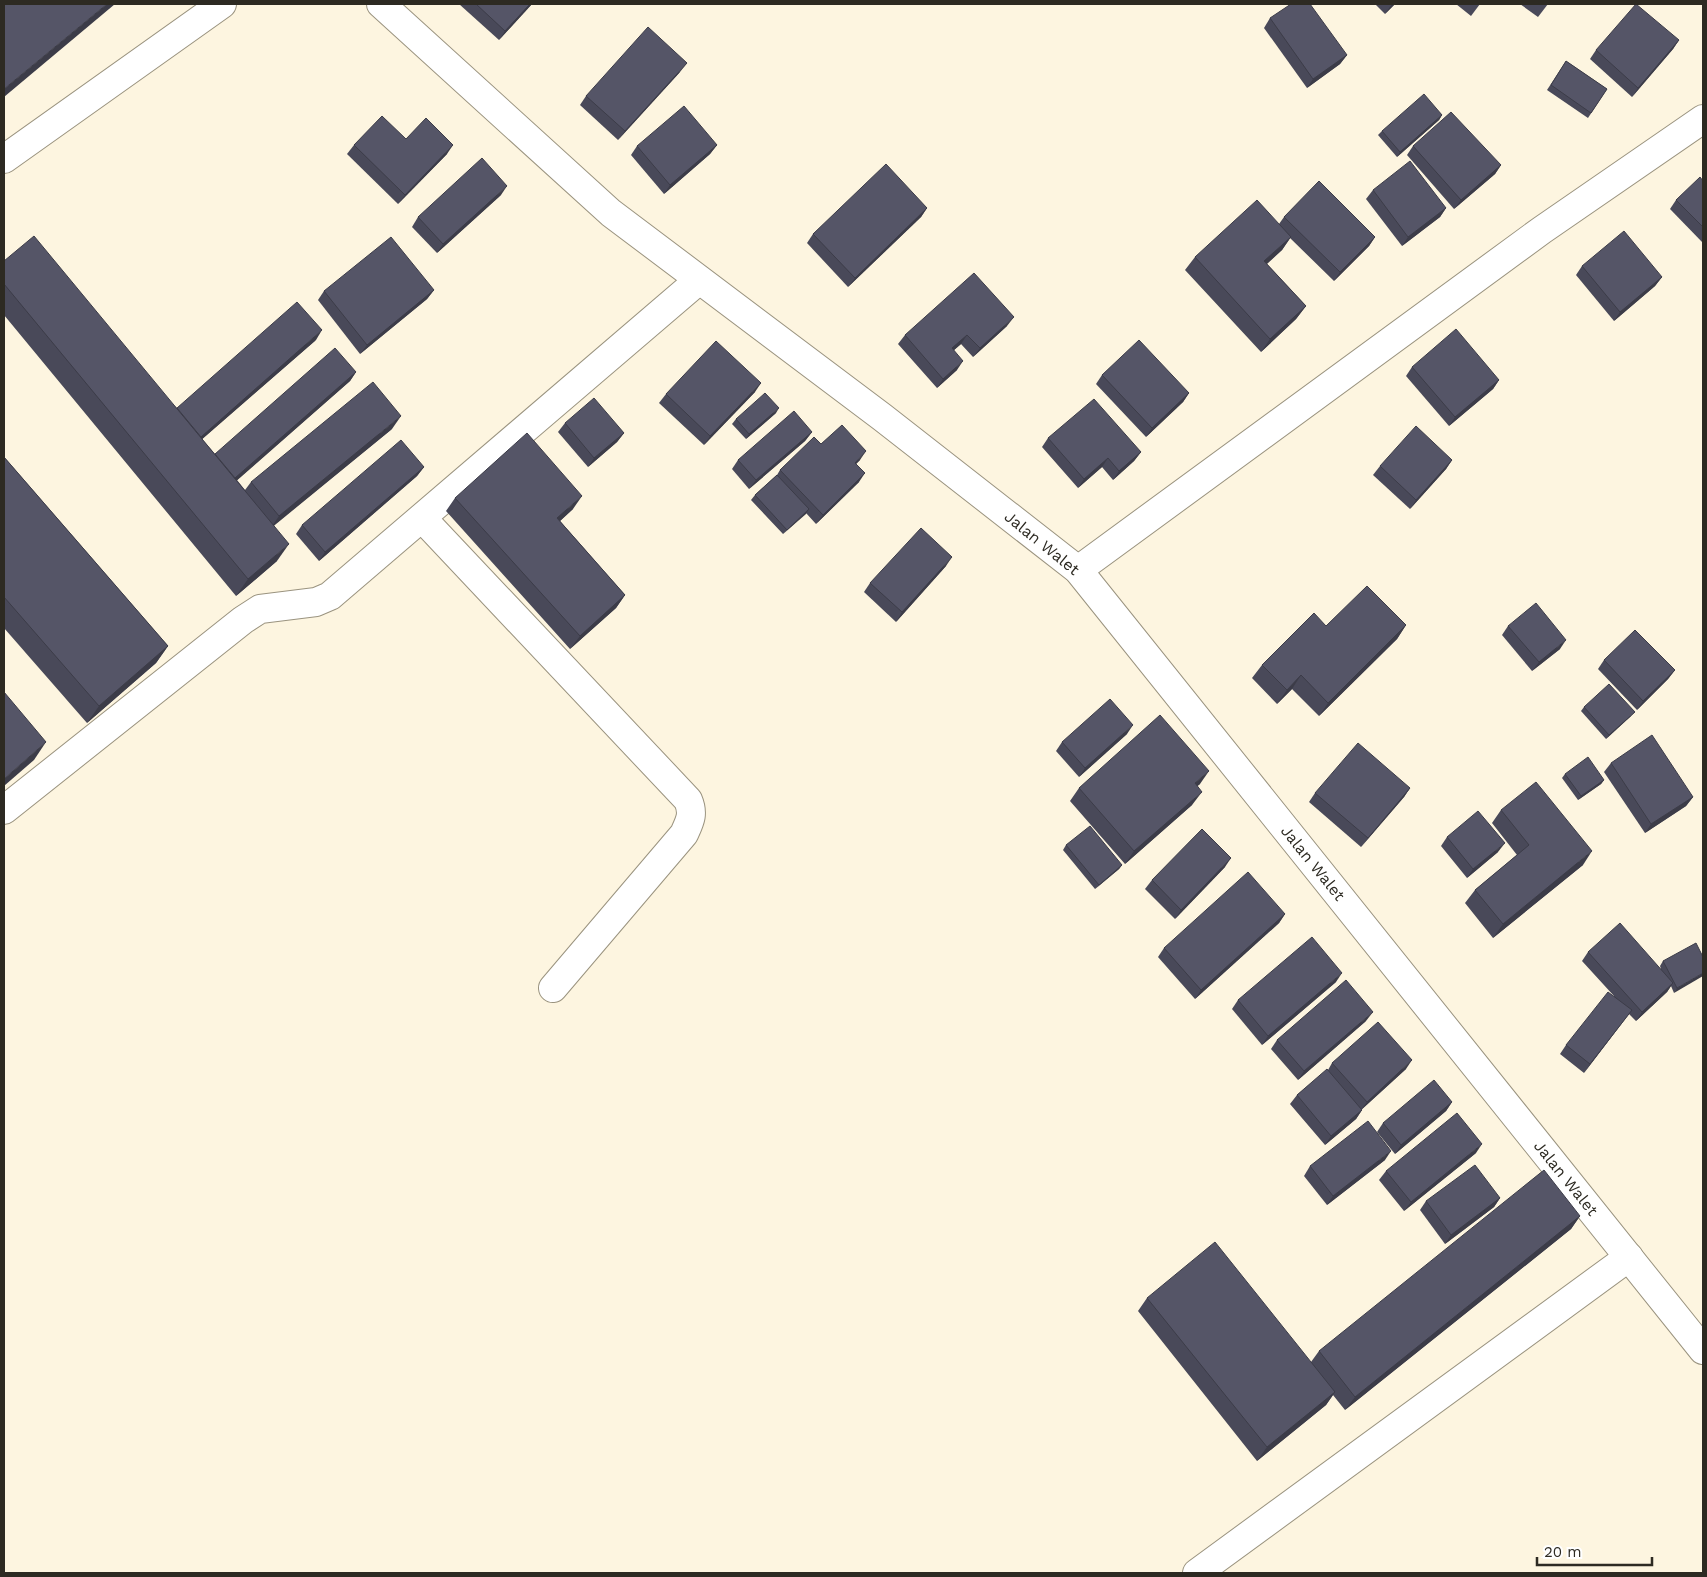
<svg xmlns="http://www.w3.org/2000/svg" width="1707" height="1577" font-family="'Work Sans',sans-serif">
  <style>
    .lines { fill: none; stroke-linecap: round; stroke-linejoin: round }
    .minor-casing { stroke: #9a937f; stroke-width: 30 }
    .minor { stroke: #fff; stroke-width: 28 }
    .wall { fill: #494959 }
    .shaded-wall { fill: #3c3c48 }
    .building { fill: #555567; stroke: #3c3c48 }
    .labels { text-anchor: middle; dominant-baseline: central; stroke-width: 5; stroke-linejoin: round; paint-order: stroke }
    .street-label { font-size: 16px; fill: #2d2a22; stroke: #fff }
  </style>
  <rect width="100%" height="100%" fill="#fdf5e0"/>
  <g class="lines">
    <defs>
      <g id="minor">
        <path d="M 381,4 L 611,213 L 882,417 L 1078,570 L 1703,1350"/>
        <path d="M 4,159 L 222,4"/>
        <path d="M 422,518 L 688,800 C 694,814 690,821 684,834 L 553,988"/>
        <path d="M 1078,570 L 1542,230 L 1703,119"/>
        <path d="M 4,810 L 243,620 L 260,609 L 316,602 L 330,596 L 699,280"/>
        <path d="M 1197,1573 L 1629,1257"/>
      </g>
    </defs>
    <!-- minor casing -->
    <use href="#minor" class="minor-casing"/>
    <!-- minor -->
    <use href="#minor" class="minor"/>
  </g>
  <!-- wall -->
  <g class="wall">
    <path d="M 459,4 L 532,4 L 499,40 Z"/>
    <path d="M 1375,4 L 1395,4 L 1385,14 Z"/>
    <path d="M 1456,4 L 1480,4 L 1471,16 Z"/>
    <path d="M 1520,4 L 1548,4 L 1538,17 Z"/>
    <path d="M 1270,18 L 1347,55 L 1340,64 L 1307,88 L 1264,28 Z"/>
    <path d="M 1679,40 L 1673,49 L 1632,97 L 1590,59 L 1596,50 Z"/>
    <path d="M 1566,61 L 1607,89 L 1588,118 L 1547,90 Z"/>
    <path d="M 680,72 L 618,140 L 580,105 L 586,96 Z"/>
    <path d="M 1442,115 L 1439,120 L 1397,157 L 1378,135 L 1382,131 Z"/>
    <path d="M 406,139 L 447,154 L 398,204 L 347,154 L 354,145 Z"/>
    <path d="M 717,145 L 710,154 L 664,194 L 631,155 L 637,146 Z"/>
    <path d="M 1413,146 L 1501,165 L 1495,174 L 1454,209 L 1407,155 Z"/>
    <path d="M 1703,181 L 1703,243 L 1670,209 L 1676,200 Z"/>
    <path d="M 1373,190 L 1446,208 L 1440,217 L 1402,246 L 1366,199 Z"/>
    <path d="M 501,195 L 437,253 L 412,227 L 418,217 Z"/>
    <path d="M 927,208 L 921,217 L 848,287 L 807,243 L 813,234 Z"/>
    <path d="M 1284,217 L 1375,237 L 1369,246 L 1334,281 L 1290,238 L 1282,250 L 1267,264 L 1306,306 L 1296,319 L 1261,352 L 1185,270 L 1195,257 L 1279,224 Z"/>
    <path d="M 4,261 L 177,408 L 316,340 L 202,439 L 215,454 L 356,372 L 350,381 L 237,480 L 245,490 L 251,482 L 392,429 L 274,525 L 277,561 L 236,596 L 4,315 Z"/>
    <path d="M 1582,266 L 1662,277 L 1655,286 L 1614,321 L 1576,275 Z"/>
    <path d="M 434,290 L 427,299 L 360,354 L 318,300 L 324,291 Z"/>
    <path d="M 1007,326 L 973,357 L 961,344 L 954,350 L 957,370 L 937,388 L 898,344 L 905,335 Z"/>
    <path d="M 1412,367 L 1499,380 L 1493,389 L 1449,426 L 1406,376 Z"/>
    <path d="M 1102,375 L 1189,393 L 1183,402 L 1146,437 L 1096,384 Z"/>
    <path d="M 755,392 L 704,445 L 659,403 L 666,394 Z"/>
    <path d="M 776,413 L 746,439 L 732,424 L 736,419 Z"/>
    <path d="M 565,423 L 624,433 L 617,442 L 588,467 L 558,432 Z"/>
    <path d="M 812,432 L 805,441 L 749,489 L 732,469 L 738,460 Z"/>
    <path d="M 1048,438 L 1141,452 L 1134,461 L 1113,480 L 1102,467 L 1078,488 L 1042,447 Z"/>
    <path d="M 821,444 L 860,460 L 856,464 L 859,482 L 816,524 L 806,513 L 783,534 L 751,500 L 755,495 L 777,475 L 780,470 Z"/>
    <path d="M 4,457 L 168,646 L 156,663 L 87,723 L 4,628 Z"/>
    <path d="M 1452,460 L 1446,469 L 1410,509 L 1373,475 L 1380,466 Z"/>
    <path d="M 424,467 L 417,476 L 319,561 L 296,534 L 302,525 Z"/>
    <path d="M 455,498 L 573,509 L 560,521 L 625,595 L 616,608 L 570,649 L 446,511 Z"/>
    <path d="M 946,566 L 896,622 L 864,592 L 870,583 Z"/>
    <path d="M 1406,625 L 1397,639 L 1319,716 L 1292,689 L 1277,704 L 1252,678 L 1262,665 L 1326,626 Z"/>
    <path d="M 1508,626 L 1560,649 L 1532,671 L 1502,635 Z"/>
    <path d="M 1604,660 L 1675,670 L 1668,679 L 1637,710 L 1598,669 Z"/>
    <path d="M 1584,707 L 1631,716 L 1606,739 L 1581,711 Z"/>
    <path d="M 1127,734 L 1079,777 L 1056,751 L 1062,742 Z"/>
    <path d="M 1611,763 L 1693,797 L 1686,806 L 1645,833 L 1604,772 Z"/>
    <path d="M 1565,774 L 1604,780 L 1601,784 L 1578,800 L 1562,778 Z"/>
    <path d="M 1200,784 L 1197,786 L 1192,805 L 1125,864 L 1070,801 L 1079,788 Z"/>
    <path d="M 1410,788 L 1404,797 L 1361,847 L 1309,802 L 1315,793 Z"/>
    <path d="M 1501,810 L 1583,865 L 1493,938 L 1465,903 L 1475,890 L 1517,855 L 1492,823 Z"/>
    <path d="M 1447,837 L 1498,852 L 1467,878 L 1441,846 Z"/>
    <path d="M 1066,845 L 1122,865 L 1119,869 L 1095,889 L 1063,850 Z"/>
    <path d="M 1225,867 L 1175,919 L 1145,889 L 1152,880 Z"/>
    <path d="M 1285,914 L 1279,923 L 1195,999 L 1158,957 L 1164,948 Z"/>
    <path d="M 1588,952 L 1661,969 L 1660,966 L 1663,961 L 1703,957 L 1674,993 L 1671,986 L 1667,992 L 1636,1021 L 1629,1014 L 1584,1073 L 1560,1054 L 1566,1045 L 1614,996 L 1582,961 Z"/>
    <path d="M 1336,982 L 1262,1045 L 1232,1009 L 1238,1000 Z"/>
    <path d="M 1366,1021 L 1298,1080 L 1271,1049 L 1277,1040 Z"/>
    <path d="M 1332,1063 L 1406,1069 L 1361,1110 L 1362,1110 L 1356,1119 L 1325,1145 L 1290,1104 L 1297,1095 L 1328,1070 Z"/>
    <path d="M 1452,1102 L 1446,1111 L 1395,1154 L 1377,1132 L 1383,1123 Z"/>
    <path d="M 1476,1153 L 1404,1211 L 1379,1180 L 1386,1171 Z"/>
    <path d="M 1385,1160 L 1327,1205 L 1304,1176 L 1310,1166 Z"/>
    <path d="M 1500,1198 L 1494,1207 L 1445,1244 L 1420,1210 L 1426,1201 Z"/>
    <path d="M 1580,1216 L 1571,1229 L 1345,1410 L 1333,1395 L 1326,1405 L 1257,1461 L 1138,1311 L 1147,1298 L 1311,1362 L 1319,1351 Z"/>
  </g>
  <!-- shaded-wall -->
  <g class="shaded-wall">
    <path d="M 107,4 L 115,4 L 4,97 L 4,89 Z"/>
    <path d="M 530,4 L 532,4 L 499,40 L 505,31 Z"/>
    <path d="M 1392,4 L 1395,4 L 1385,14 Z"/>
    <path d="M 1679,40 L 1673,49 L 1632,97 L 1638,88 Z"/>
    <path d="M 1347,55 L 1340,64 L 1307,88 L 1313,79 Z"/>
    <path d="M 687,63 L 680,72 L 618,140 L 625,131 Z"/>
    <path d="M 1442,115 L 1439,120 L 1397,157 L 1400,152 Z"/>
    <path d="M 453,145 L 447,154 L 398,204 L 405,195 Z"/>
    <path d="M 717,145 L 710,154 L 664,194 L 670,185 Z"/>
    <path d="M 1501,165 L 1495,174 L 1454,209 L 1461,200 Z"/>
    <path d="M 507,186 L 501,195 L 437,253 L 443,244 Z"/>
    <path d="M 927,208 L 921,217 L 848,287 L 855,278 Z"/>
    <path d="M 1446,208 L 1440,217 L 1402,246 L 1408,237 Z"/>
    <path d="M 1291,237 L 1282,250 L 1255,274 L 1264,261 Z"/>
    <path d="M 1375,237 L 1369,246 L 1334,281 L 1340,272 Z"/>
    <path d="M 1662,277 L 1655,286 L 1614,321 L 1620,312 Z"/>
    <path d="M 434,290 L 427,299 L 360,354 L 367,345 Z"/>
    <path d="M 1306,306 L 1296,319 L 1261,352 L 1270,339 Z"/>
    <path d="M 1014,317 L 1007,326 L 973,357 L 980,348 Z"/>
    <path d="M 322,330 L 316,340 L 192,448 L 198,439 Z"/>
    <path d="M 967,335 L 961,344 L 946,357 L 952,348 Z"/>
    <path d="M 963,361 L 957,370 L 937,388 L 943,379 Z"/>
    <path d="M 356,372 L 350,381 L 226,490 L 233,480 Z"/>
    <path d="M 1499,380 L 1493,389 L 1449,426 L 1455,417 Z"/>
    <path d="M 761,383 L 755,392 L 704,445 L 710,436 Z"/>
    <path d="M 1189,393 L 1183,402 L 1146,437 L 1152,428 Z"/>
    <path d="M 779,408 L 776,413 L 746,439 L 749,434 Z"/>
    <path d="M 401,416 L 392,429 L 270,529 L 279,516 Z"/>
    <path d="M 812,432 L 805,441 L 749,489 L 756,480 Z"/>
    <path d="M 624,433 L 617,442 L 588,467 L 594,458 Z"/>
    <path d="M 866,451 L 860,460 L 848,472 L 855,463 Z"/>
    <path d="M 1141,452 L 1134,461 L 1113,480 L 1119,471 Z"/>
    <path d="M 1108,458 L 1102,467 L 1078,488 L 1084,479 Z"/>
    <path d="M 1452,460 L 1446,469 L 1410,509 L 1416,500 Z"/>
    <path d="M 424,467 L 417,476 L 319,561 L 325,552 Z"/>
    <path d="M 865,473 L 859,482 L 816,524 L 823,515 Z"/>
    <path d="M 582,496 L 573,509 L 548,532 L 557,518 Z"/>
    <path d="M 809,509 L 806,514 L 783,534 L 787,530 Z"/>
    <path d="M 289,544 L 277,561 L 236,596 L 248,579 Z"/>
    <path d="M 952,557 L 946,566 L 896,622 L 902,612 Z"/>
    <path d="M 625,595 L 616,608 L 570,649 L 580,636 Z"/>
    <path d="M 1406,625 L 1397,639 L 1319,716 L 1328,703 Z"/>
    <path d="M 1566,640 L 1560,649 L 1532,671 L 1539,662 Z"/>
    <path d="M 168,646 L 156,663 L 87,723 L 99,706 Z"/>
    <path d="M 1675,670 L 1668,679 L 1637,710 L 1643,701 Z"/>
    <path d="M 1301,675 L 1292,689 L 1277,704 L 1287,690 Z"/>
    <path d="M 1635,712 L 1631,716 L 1606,739 L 1609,735 Z"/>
    <path d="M 1133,725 L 1127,734 L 1079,777 L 1085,768 Z"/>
    <path d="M 46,742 L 34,760 L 4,786 L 4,779 Z"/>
    <path d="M 1209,771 L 1200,784 L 1185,796 L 1195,783 Z"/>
    <path d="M 1604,780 L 1601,784 L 1578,800 L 1581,796 Z"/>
    <path d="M 1410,788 L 1404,797 L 1361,847 L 1368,838 Z"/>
    <path d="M 1202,792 L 1192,805 L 1125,864 L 1134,851 Z"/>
    <path d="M 1693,797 L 1686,806 L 1645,833 L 1651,824 Z"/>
    <path d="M 1505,843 L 1498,852 L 1467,878 L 1473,869 Z"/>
    <path d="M 1592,851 L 1583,865 L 1493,938 L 1503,924 Z"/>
    <path d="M 1231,858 L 1225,867 L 1175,919 L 1181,910 Z"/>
    <path d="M 1122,865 L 1119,869 L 1095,889 L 1099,885 Z"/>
    <path d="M 1285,914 L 1279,923 L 1195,999 L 1201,990 Z"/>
    <path d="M 1342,973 L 1336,982 L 1262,1045 L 1268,1036 Z"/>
    <path d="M 1703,973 L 1703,976 L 1674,993 L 1677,988 Z"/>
    <path d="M 1673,983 L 1667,992 L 1636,1021 L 1642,1012 Z"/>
    <path d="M 1632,1010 L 1625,1019 L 1584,1073 L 1590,1064 Z"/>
    <path d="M 1373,1012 L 1366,1021 L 1298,1080 L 1304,1071 Z"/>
    <path d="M 1412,1060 L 1406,1069 L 1360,1111 L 1367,1102 Z"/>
    <path d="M 1452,1102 L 1446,1111 L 1395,1154 L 1401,1145 Z"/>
    <path d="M 1362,1110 L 1356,1119 L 1325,1145 L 1331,1136 Z"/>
    <path d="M 1482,1144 L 1476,1153 L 1404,1211 L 1411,1202 Z"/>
    <path d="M 1391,1151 L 1385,1160 L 1327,1205 L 1333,1196 Z"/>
    <path d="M 1500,1198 L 1494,1207 L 1445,1244 L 1451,1235 Z"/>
    <path d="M 1580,1216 L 1571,1229 L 1345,1410 L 1355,1397 Z"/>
    <path d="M 1335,1392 L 1326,1405 L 1257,1461 L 1267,1447 Z"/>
  </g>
  <!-- building -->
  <g class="building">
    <path d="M 4,4 L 107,4 L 4,89 Z"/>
    <path d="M 476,4 L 530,4 L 505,31 Z"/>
    <path d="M 1291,4 L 1310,4 L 1347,55 L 1313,79 L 1270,18 Z"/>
    <path d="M 1636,4 L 1679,40 L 1638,88 L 1596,50 Z"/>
    <path d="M 648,27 L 687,63 L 625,131 L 586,96 Z"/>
    <path d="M 1566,61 L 1607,89 L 1591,113 L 1551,85 Z"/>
    <path d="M 1424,94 L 1442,115 L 1400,152 L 1382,131 Z"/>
    <path d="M 684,106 L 717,145 L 670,185 L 637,146 Z"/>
    <path d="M 1451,112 L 1501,165 L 1461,200 L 1413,146 Z"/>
    <path d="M 382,116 L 406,139 L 426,118 L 453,145 L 405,195 L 354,145 Z"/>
    <path d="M 482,158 L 507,186 L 443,244 L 418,217 Z"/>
    <path d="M 1410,161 L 1446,208 L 1408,237 L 1373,190 Z"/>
    <path d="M 886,164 L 927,208 L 855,278 L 813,234 Z"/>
    <path d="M 1700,177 L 1703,181 L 1703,227 L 1676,200 Z"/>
    <path d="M 1319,181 L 1375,237 L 1340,272 L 1284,217 Z"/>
    <path d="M 1257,200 L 1291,237 L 1264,261 L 1306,306 L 1270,339 L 1195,257 Z"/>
    <path d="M 1624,231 L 1662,277 L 1620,312 L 1582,266 Z"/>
    <path d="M 34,236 L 289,544 L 248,579 L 4,284 L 4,261 Z"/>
    <path d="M 391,237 L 434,290 L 367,345 L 324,291 Z"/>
    <path d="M 974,273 L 1014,317 L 980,348 L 967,335 L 952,348 L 963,361 L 943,379 L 905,335 Z"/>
    <path d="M 297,302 L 322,330 L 201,437 L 177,408 Z"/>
    <path d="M 1456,329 L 1499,380 L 1455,417 L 1412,367 Z"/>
    <path d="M 1139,340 L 1189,393 L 1152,428 L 1102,375 Z"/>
    <path d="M 716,341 L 761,383 L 710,436 L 666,394 Z"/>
    <path d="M 335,348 L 356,372 L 235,478 L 215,454 Z"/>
    <path d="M 373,382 L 401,416 L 279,516 L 251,482 Z"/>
    <path d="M 765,393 L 779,408 L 749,434 L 736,419 Z"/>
    <path d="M 594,398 L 624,433 L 594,458 L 565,423 Z"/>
    <path d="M 1094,399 L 1141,452 L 1119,471 L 1108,458 L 1084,479 L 1048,438 Z"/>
    <path d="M 794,411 L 812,432 L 756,480 L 738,460 Z"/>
    <path d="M 842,425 L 866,451 L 855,463 L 865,473 L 823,515 L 780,470 L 814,437 L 821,444 Z"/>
    <path d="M 1416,426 L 1452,460 L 1416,500 L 1380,466 Z"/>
    <path d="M 527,433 L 582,496 L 557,518 L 625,595 L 580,636 L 455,498 Z"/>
    <path d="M 401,440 L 424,467 L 325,552 L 302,525 Z"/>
    <path d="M 4,457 L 168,646 L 99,706 L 4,597 Z"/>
    <path d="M 777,475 L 809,509 L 787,530 L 755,495 Z"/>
    <path d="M 921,528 L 952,557 L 902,612 L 870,583 Z"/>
    <path d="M 1367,586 L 1406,625 L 1328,703 L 1301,675 L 1287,690 L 1262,665 L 1314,613 L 1326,626 Z"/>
    <path d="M 1536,603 L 1566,640 L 1539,662 L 1508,626 Z"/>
    <path d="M 1635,630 L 1675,670 L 1643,701 L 1604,660 Z"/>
    <path d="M 1609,684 L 1635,712 L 1609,735 L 1584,707 Z"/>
    <path d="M 4,692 L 46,742 L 4,779 Z"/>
    <path d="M 1110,699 L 1133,725 L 1085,768 L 1062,742 Z"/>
    <path d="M 1160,715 L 1209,771 L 1195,783 L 1202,792 L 1134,851 L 1079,788 Z"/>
    <path d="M 1652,735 L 1693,797 L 1651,824 L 1611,763 Z"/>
    <path d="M 1358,743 L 1410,788 L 1368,838 L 1315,793 Z"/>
    <path d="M 1588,757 L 1604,780 L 1581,796 L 1565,774 Z"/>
    <path d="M 1536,782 L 1592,851 L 1503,924 L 1475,890 L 1529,845 L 1501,810 Z"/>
    <path d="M 1478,811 L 1505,843 L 1473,869 L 1447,837 Z"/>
    <path d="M 1090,826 L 1122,865 L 1099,885 L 1066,845 Z"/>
    <path d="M 1202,829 L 1231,858 L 1181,910 L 1152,880 Z"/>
    <path d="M 1248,872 L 1285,914 L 1201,990 L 1164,948 Z"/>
    <path d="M 1620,923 L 1673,983 L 1642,1012 L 1588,952 Z"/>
    <path d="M 1312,937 L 1342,973 L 1268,1036 L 1238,1000 Z"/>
    <path d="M 1696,943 L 1703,957 L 1703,973 L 1677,988 L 1663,961 Z"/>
    <path d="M 1346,980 L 1373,1012 L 1304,1071 L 1277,1040 Z"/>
    <path d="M 1608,992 L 1632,1010 L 1590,1064 L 1566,1045 Z"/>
    <path d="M 1378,1022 L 1412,1060 L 1367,1102 L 1332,1063 Z"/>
    <path d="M 1327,1069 L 1362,1110 L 1331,1136 L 1297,1095 Z"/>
    <path d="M 1434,1080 L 1452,1102 L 1401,1145 L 1383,1123 Z"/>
    <path d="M 1457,1113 L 1482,1144 L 1411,1202 L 1386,1171 Z"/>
    <path d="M 1368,1121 L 1391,1151 L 1333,1196 L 1310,1166 Z"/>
    <path d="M 1475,1165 L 1500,1198 L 1451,1235 L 1426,1201 Z"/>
    <path d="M 1544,1170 L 1580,1216 L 1355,1397 L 1319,1351 Z"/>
    <path d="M 1215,1242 L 1335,1392 L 1267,1447 L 1147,1298 Z"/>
  </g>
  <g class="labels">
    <!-- street labels -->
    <g class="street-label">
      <text transform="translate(1042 543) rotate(39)">Jalan Walet</text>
      <text transform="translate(1313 863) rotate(51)">Jalan Walet</text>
      <text transform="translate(1566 1178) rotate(51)">Jalan Walet</text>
    </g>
  </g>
  <!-- border -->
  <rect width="1707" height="1577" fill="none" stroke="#2d2a22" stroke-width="10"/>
  <!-- scale -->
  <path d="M1537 1557v8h115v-8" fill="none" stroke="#2d2a22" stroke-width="2.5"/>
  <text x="1544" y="1557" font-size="15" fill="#2d2a22" stroke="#ffffff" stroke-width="4" paint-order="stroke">20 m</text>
</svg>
